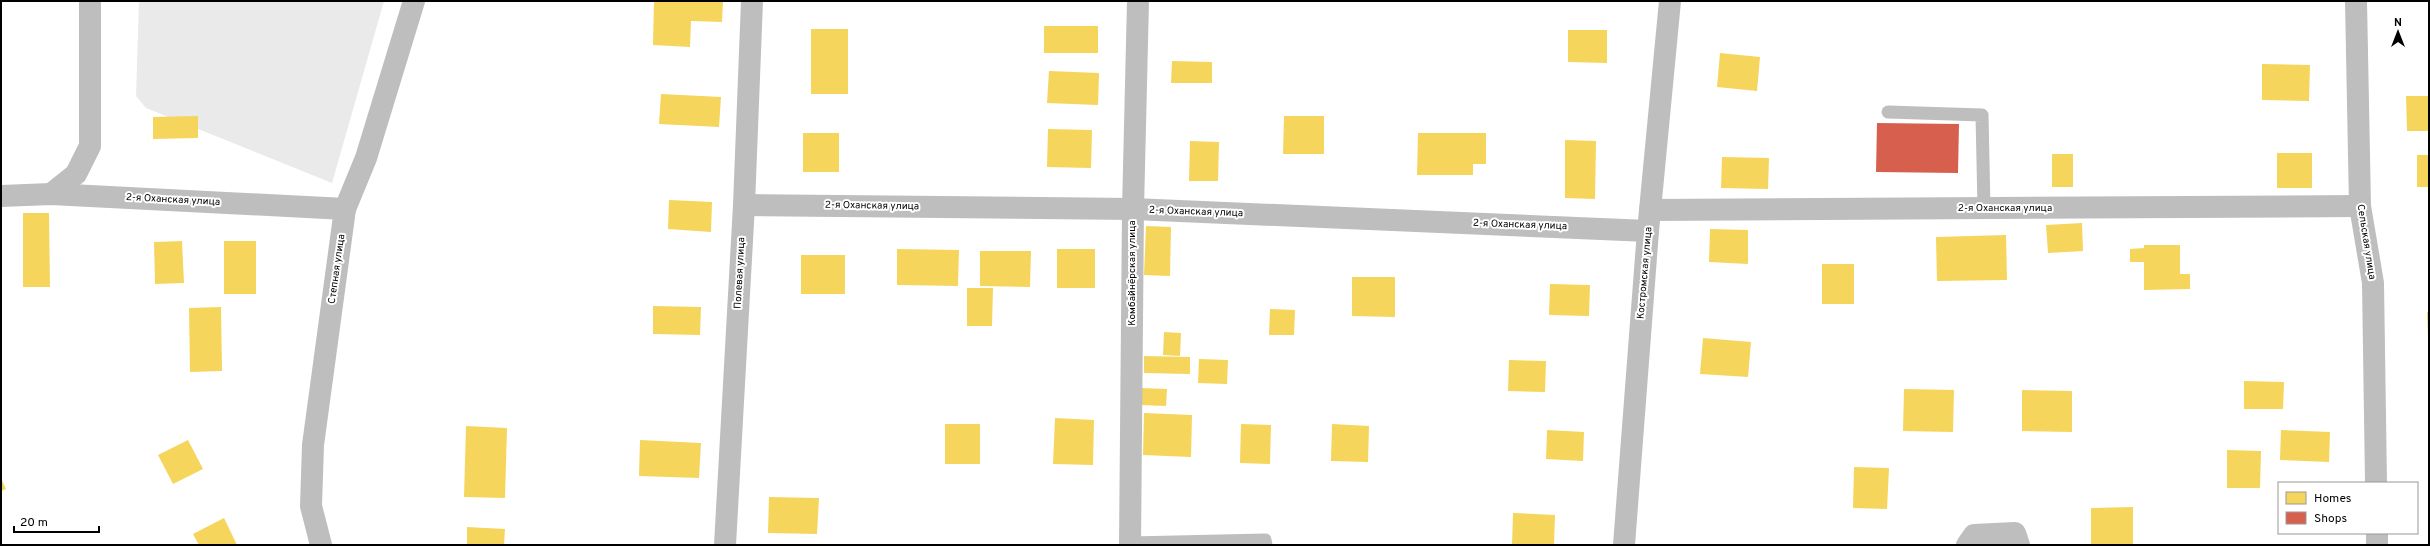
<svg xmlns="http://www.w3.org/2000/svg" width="2430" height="546" font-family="Overpass,sans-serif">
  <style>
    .green { fill: #eaeaea }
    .homes { fill: #f6d55c }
    .shops { fill: #d6604d }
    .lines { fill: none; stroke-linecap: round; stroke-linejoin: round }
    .service { stroke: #bebebe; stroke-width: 13 }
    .minor { stroke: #bebebe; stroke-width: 22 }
    .tertiary { stroke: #bebebe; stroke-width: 22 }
    .labels { text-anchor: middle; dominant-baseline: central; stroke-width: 4; stroke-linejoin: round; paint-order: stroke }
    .street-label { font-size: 10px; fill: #000; stroke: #fff }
  </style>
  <rect width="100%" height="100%" fill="#fff"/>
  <!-- green -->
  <path class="green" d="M 139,1 L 384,1 L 332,183 L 146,108 L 136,96 Z"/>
  <!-- homes -->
  <g class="homes">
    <path d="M 654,1 L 723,1 L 722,22 L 691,21 L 690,47 L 653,45 Z"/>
    <rect x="1044" y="26" width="54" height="27"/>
    <rect x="811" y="29" width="37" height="65"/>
    <path d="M 1568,30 L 1607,30 L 1607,63 L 1568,62 Z"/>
    <path d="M 1720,53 L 1760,57 L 1757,91 L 1717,87 Z"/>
    <path d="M 1172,61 L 1212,62 L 1212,83 L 1171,83 Z"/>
    <path d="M 2262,64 L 2310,65 L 2309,101 L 2262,100 Z"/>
    <path d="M 1049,71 L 1099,73 L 1098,105 L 1047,103 Z"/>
    <path d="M 661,94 L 721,97 L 719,127 L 659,124 Z"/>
    <path d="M 2406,96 L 2429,96 L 2429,131 L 2407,131 Z"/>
    <path d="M 198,116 L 198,138 L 153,139 L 153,117 Z"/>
    <path d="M 1284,116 L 1324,116 L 1324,154 L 1283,154 Z"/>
    <path d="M 1048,129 L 1092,130 L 1091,168 L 1047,167 Z"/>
    <rect x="803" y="133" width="36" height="39"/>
    <path d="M 1418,133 L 1486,133 L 1486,164 L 1473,164 L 1473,175 L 1417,175 Z"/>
    <path d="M 1565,140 L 1596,141 L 1595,199 L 1565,198 Z"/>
    <path d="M 1190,141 L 1219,142 L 1218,181 L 1189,181 Z"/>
    <rect x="2277" y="153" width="35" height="35"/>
    <rect x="2052" y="154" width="21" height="33"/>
    <rect x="2417" y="155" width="12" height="32"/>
    <path d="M 1722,157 L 1769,158 L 1768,189 L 1721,188 Z"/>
    <path d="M 669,200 L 712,202 L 711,232 L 668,229 Z"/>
    <path d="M 23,213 L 49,213 L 50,287 L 23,287 Z"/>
    <path d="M 2082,223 L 2083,251 L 2048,253 L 2046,225 Z"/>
    <path d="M 1146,226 L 1171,227 L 1170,276 L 1144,275 Z"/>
    <path d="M 1710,229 L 1748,230 L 1748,264 L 1709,262 Z"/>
    <path d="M 2006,235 L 2007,280 L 1937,281 L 1936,237 Z"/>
    <path d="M 182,241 L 184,283 L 155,284 L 154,242 Z"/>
    <rect x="224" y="241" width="32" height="53"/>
    <path d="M 2144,245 L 2180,245 L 2180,274 L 2190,274 L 2190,289 L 2144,290 L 2144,262 L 2130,262 L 2130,249 L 2144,248 Z"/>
    <path d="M 897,249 L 959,250 L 958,286 L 897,285 Z"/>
    <rect x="1057" y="249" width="38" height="39"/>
    <path d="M 980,251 L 1031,251 L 1030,287 L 980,286 Z"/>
    <rect x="801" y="255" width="44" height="39"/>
    <rect x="1822" y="264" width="32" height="40"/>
    <path d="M 1352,277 L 1395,277 L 1395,317 L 1352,316 Z"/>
    <path d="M 1550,284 L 1590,285 L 1589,316 L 1549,315 Z"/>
    <path d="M 967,288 L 993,288 L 992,326 L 967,326 Z"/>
    <path d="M 653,306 L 701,307 L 700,335 L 653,334 Z"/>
    <path d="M 221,307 L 222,371 L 190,372 L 189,308 Z"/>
    <path d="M 1270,309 L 1295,310 L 1294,335 L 1269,335 Z"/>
    <path d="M 2427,312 L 2429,312 L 2429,335 L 2428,335 Z"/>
    <path d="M 1164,332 L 1181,333 L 1180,356 L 1163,355 Z"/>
    <path d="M 1703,338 L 1751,342 L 1748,377 L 1700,374 Z"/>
    <path d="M 1144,356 L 1190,357 L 1190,374 L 1144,373 Z"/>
    <path d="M 1199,359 L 1228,360 L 1227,384 L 1198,383 Z"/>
    <path d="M 1509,360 L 1546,361 L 1545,392 L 1508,391 Z"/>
    <path d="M 2244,381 L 2284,382 L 2283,409 L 2244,409 Z"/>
    <path d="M 1141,388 L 1167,389 L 1166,406 L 1141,405 Z"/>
    <path d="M 1904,389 L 1954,390 L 1953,432 L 1903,431 Z"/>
    <path d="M 2022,390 L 2072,391 L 2072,432 L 2022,431 Z"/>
    <path d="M 1144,413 L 1192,415 L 1191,457 L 1143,455 Z"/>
    <path d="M 1055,418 L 1094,420 L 1093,465 L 1053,464 Z"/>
    <rect x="945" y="424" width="35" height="40"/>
    <path d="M 1241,424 L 1271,425 L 1270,464 L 1240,463 Z"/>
    <path d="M 1332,424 L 1369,426 L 1368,462 L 1331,461 Z"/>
    <path d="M 466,426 L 507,428 L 505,498 L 464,497 Z"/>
    <path d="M 1547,430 L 1584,432 L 1583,461 L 1546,459 Z"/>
    <path d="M 2281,430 L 2330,432 L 2329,462 L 2280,460 Z"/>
    <path d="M 188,440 L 203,469 L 173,484 L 158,455 Z"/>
    <path d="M 640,440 L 701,443 L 699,478 L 639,476 Z"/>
    <path d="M 2227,450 L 2261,451 L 2260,488 L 2227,488 Z"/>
    <path d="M 1854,467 L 1889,468 L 1887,509 L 1853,508 Z"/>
    <path d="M 1,478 L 6,489 L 1,491 Z"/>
    <path d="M 769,497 L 819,498 L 817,534 L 768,533 Z"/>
    <path d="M 2133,507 L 2133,545 L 2091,545 L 2091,508 Z"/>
    <path d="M 1513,513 L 1555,515 L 1554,545 L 1512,545 Z"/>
    <path d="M 224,518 L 237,545 L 199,545 L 193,534 Z"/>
    <path d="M 467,527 L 505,529 L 504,545 L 467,545 Z"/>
  </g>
  <!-- shops -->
  <path class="shops" d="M 1877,123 L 1959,124 L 1958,173 L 1876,172 Z"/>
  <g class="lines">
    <!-- service -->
    <g class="service">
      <path d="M 1888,112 L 1982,115 L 1984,208"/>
      <path d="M 1130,543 L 1265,540 L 1266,545"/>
    </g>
    <!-- minor -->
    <g class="minor">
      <path d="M 2356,1 L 2360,206 L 2373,283 L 2376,483"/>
      <path d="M 51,194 L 76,174 L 90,146 L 90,1"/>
      <path d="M 1,196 L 51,194 L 345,209"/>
      <path d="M 744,205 L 1133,209 L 1648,231"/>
      <path d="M 1650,210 L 2360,206"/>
      <path d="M 2377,533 L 2377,545"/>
      <path d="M 321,545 L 311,506 L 313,445 L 345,209 L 366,158 L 414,1"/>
      <path d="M 725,545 L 744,205 L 752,1"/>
      <path d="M 1130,545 L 1133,209 L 1138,1"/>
      <path d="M 1967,545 L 1974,535 L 2015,533 L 2019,545"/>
    </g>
    <!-- tertiary -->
    <path class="tertiary" d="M 1624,545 L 1648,231 L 1670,1"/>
  </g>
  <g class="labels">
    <!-- street labels -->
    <g class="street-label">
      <text transform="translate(173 200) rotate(3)">2-я Оханская улица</text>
      <text transform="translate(872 206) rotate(1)">2-я Оханская улица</text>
      <text x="2005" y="208">2-я Оханская улица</text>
      <text transform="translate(1196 212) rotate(2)">2-я Оханская улица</text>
      <text transform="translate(1520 225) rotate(2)">2-я Оханская улица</text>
      <text transform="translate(2366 242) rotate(81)">Сельская улица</text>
      <text transform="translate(337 269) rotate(-82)">Степная улица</text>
      <text transform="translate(740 273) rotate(-87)">Полевая улица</text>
      <text transform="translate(1132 273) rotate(-90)">Комбайнёрская улица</text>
      <text transform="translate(1645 273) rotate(-85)">Костромская улица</text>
    </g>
  </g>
  <!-- border -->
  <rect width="2430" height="546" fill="none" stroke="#000000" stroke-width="4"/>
  <!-- legend -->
  <rect x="2278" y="482" width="140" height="52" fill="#ffffff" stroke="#999999"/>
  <rect x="2286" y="492" width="20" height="12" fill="#f6d55c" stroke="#999999"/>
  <text x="2314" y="502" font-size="12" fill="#000000">Homes</text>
  <rect x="2286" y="512" width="20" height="12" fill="#d6604d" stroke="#999999"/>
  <text x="2314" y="522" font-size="12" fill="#000000">Shops</text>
  <!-- north arrow -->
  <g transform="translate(2398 32)" stroke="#ffffff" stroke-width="3" paint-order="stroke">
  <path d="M0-3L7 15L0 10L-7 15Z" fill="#000000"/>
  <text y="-6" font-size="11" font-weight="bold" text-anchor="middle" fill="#000000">N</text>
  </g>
  <!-- scale -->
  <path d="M14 526v6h85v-6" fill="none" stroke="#000000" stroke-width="2"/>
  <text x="20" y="526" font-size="12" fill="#000000" stroke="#ffffff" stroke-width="3" paint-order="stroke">20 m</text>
</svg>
